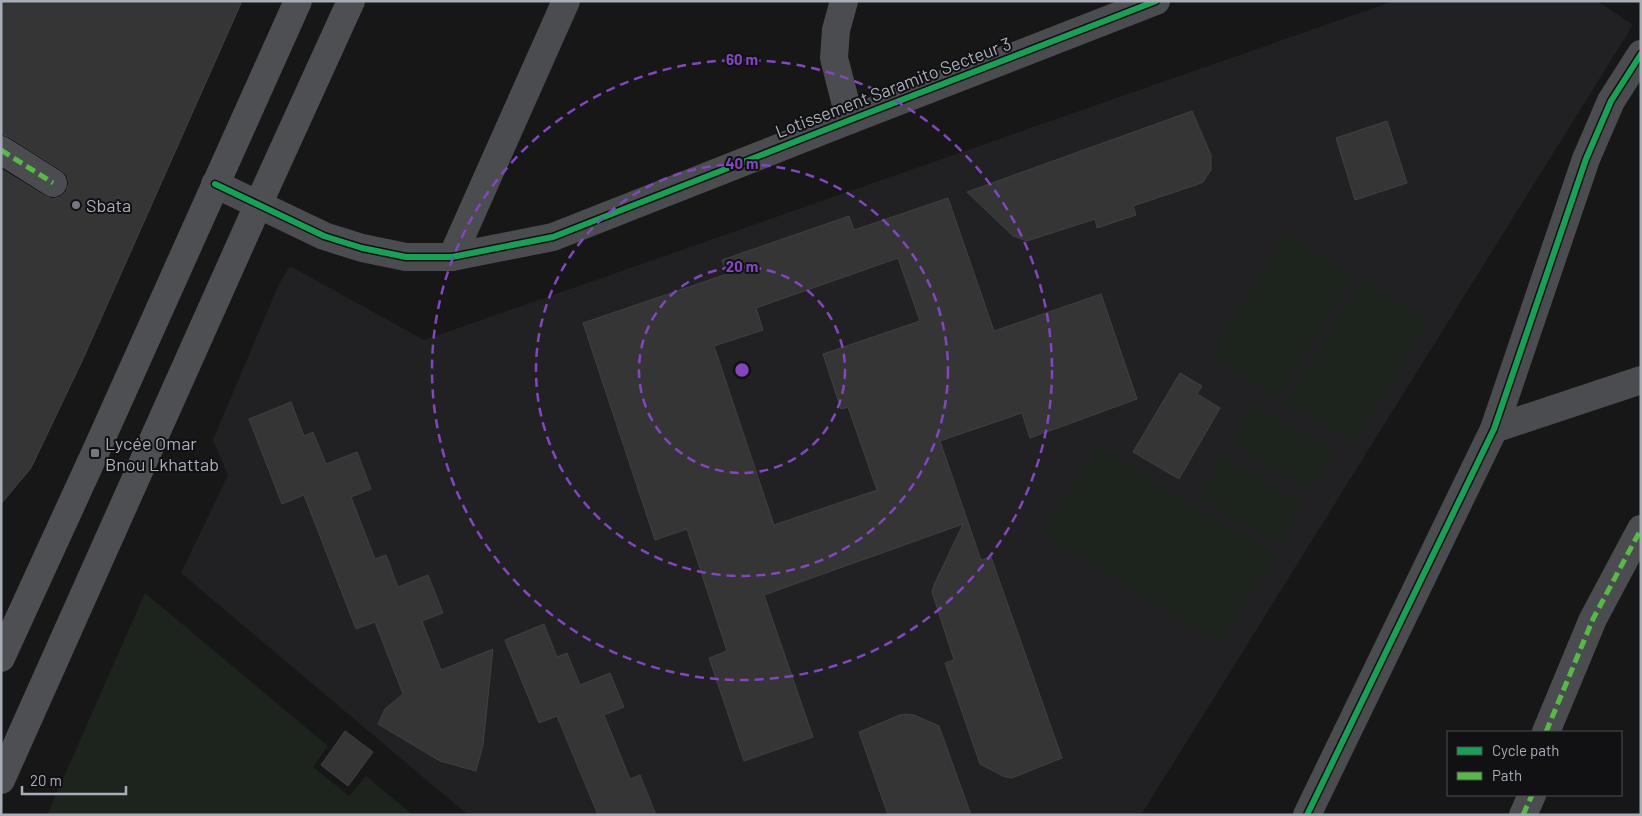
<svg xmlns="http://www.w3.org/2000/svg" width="1642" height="816" font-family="Barlow,sans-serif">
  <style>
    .built { fill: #212123 }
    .green { fill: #1d241e }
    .building { fill: #353536; stroke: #3f4043; fill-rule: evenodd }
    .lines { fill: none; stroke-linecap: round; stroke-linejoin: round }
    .minor { stroke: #4b4c50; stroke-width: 28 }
    .major { stroke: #4d4f52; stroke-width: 28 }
    .quiet { stroke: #58b947; stroke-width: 5; stroke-dasharray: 10 5; stroke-linecap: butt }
    .cycleway-casing { stroke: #111113; stroke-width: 9 }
    .cycleway { stroke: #1a9f57; stroke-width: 6 }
    .ring { fill: none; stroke: #8446be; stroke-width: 2.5; stroke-dasharray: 9 6 }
    .poi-dot { fill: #757880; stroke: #111113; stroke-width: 2 }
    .labels { text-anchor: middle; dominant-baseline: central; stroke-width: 4; stroke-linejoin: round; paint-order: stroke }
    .street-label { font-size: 18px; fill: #a8adb8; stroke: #111113 }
    .poi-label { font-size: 18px; fill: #a8adb8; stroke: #111113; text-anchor: start }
    .centre { fill: #8446be; stroke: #111113; stroke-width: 2.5 }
    .ring-label { font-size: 15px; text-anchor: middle; font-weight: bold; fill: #8446be; stroke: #111113; stroke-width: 4; stroke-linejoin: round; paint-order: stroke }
  </style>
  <rect width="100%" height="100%" fill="#171717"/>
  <!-- built -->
  <path class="built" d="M 1394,1 L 1597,1 L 1633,25 L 1141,815 L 468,815 L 181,573 L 228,475 L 213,440 L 279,284 L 290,266 L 424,340 Z"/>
  <!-- green -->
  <g class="green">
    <path d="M 1286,233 L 1354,276 L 1277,398 L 1210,356 Z"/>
    <path d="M 1362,279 L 1429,321 L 1353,444 L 1286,402 Z"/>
    <path d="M 1254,403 L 1334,452 L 1310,491 L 1231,443 Z"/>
    <path d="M 1097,445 L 1274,555 L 1219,643 L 1043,534 Z"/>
    <path d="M 1223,456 L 1302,505 L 1278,545 L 1199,496 Z"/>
    <path d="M 145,593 L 328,746 L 313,767 L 349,796 L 366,776 L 413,815 L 47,815 Z"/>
  </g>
  <!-- building -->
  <g class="building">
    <path d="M 1,1 L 242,1 L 83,359 L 31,468 L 1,504 L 1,169 L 45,196 L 52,199 L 60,197 L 66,192 L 69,183 L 67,175 L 61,170 L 9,137 L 1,134 Z"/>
    <path d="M 1192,111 L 1211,155 L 1211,170 L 1203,182 L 1196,185 L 1133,206 L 1136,215 L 1097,228 L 1095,219 L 1027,241 L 1013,236 L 967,192 Z"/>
    <path d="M 1387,121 L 1407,183 L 1355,200 L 1336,138 Z"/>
    <path d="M 948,198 L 994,331 L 1101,294 L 1137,399 L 1030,438 L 1022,413 L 940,441 L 981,560 L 991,557 L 1062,758 L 1017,776 L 1011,778 L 1003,776 L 980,764 L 945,663 L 954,660 L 932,592 L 934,585 L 963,524 L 764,595 L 813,737 L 744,761 L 709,658 L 727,651 L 687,529 L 655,540 L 583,323 L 727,274 L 722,260 L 849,216 L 854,230 ZM 898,258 L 920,321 L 823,354 L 841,409 L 848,407 L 877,490 L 774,525 L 714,346 L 763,330 L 756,308 Z"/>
    <path d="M 1180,373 L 1202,386 L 1197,394 L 1220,408 L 1179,479 L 1133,452 Z"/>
    <path d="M 291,402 L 304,436 L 313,432 L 326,464 L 357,452 L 371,489 L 351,497 L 375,559 L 386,555 L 398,587 L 428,575 L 443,613 L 422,621 L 441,670 L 493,649 L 483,745 L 476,771 L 440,761 L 378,724 L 385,709 L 403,694 L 375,622 L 356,629 L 304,495 L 282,504 L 249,419 Z"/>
    <path d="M 544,624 L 557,657 L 567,653 L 580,685 L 610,673 L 624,707 L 604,715 L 630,779 L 640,775 L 656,815 L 598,815 L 557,716 L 539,723 L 505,640 Z"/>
    <path d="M 906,714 L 914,715 L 939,726 L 971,815 L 888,815 L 859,732 L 900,715 Z"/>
    <path d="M 345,731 L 373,752 L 348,786 L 321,765 Z"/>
  </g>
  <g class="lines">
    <!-- minor -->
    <g class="minor">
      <path d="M 844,1 L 836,30 L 834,58 L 850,120"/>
      <path d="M 1,150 L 53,183"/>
      <path d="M 215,184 L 324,236 L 362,248 L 406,257 L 452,257 L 553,237 L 850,120 L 1156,1"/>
      <path d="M 452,257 L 566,1"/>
      <path d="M 1494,429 L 1641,380"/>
      <path d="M 1546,732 L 1593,619 L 1641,529"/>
      <path d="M 1307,815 L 1494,429 L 1586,159 L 1611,101 L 1641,54"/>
      <path d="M 1523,815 L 1532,795"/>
    </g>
    <!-- major -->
    <g class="major">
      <path d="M 1,658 L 95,453 L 298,1"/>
      <path d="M 1,780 L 258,205 L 351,1"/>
    </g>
    <!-- quiet -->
    <g class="quiet">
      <path d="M 1,150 L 53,183"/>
      <path d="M 1546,732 L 1593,619 L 1641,529"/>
      <path d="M 1523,815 L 1532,795"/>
    </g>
    <defs>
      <g id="cycleway">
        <path d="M 215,184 L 324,236 L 362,248 L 406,257 L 452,257 L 553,237 L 850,120 L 1156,1"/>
        <path d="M 1307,815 L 1494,429 L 1586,159 L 1611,101 L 1641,54"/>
      </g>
    </defs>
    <!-- cycleway casing -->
    <use href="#cycleway" class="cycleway-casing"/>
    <!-- cycleway -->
    <use href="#cycleway" class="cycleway"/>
  </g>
  <!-- distance rings -->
  <g class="ring">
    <circle cx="742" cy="370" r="103"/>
    <circle cx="742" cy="370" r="206"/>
    <circle cx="742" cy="370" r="310"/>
  </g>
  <!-- markers -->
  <g class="poi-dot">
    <circle cx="76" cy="205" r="5"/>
    <rect x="90" y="448" width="10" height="10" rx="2.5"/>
  </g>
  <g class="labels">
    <!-- street labels -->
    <g class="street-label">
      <text transform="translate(893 87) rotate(-21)">Lotissement Saramito Secteur 3</text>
    </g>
    <!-- poi labels -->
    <g class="poi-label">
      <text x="86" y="205">Sbata</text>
      <text x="105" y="443">Lycée Omar<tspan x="105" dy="21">Bnou Lkhattab</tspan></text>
    </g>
  </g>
  <circle cx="742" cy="370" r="8" class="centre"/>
  <g class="ring-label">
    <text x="742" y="65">60 m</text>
    <text x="742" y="169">40 m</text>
    <text x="742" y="272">20 m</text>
  </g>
  <!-- border -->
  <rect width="1642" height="816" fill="none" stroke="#a8adb8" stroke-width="5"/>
  <!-- legend -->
  <rect x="1447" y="731" width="175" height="65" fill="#111113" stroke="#4d4f55"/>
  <rect x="1457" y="747" width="25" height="8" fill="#1a9f57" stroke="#4d4f55"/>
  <text x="1492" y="756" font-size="15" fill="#a8adb8">Cycle path</text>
  <rect x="1457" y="772" width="25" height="8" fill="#58b947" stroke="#4d4f55"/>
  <text x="1492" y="781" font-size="15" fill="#a8adb8">Path</text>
  <!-- scale -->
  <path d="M22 786v8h104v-8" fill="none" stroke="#a8adb8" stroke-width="2.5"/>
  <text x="30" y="786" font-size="15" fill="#a8adb8" stroke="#111113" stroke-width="4" paint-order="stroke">20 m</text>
</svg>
